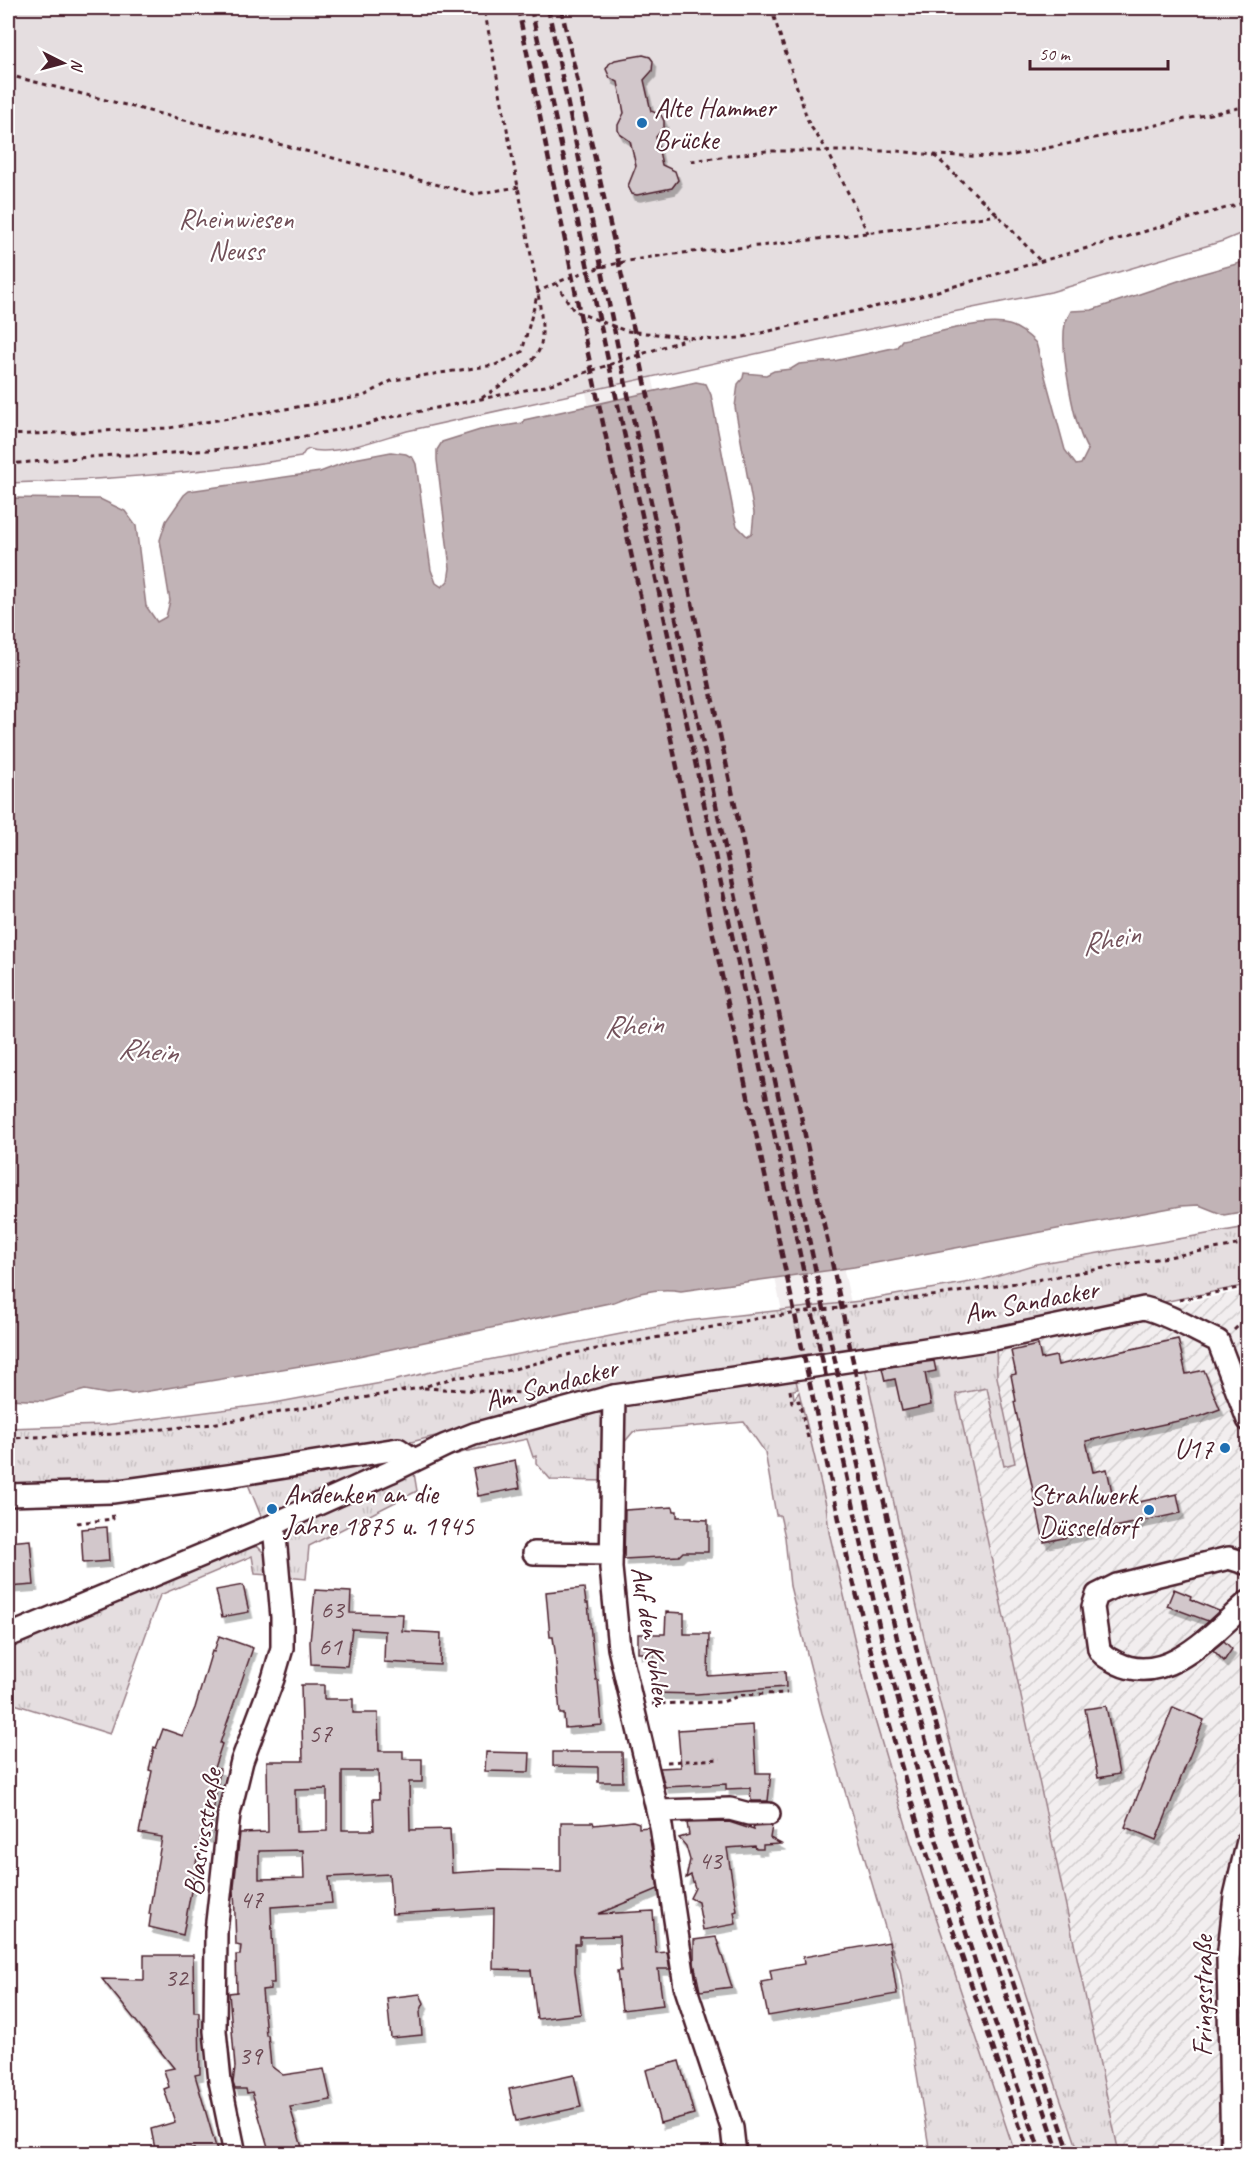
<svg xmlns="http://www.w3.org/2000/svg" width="1255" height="2161" font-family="Caveat,sans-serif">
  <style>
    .built { fill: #f2eeef }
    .industrial { fill: url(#industrial-furrows) }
    .grass { fill: url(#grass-tufts); stroke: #987e86; stroke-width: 1.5 }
    .park { fill: #e5dee0; stroke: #987e86; stroke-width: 1.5 }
    .water { fill: #c1b3b6; stroke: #91787e; stroke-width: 1.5 }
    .building { fill: #d2c7cb; stroke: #4a1f2b; stroke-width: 1.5; fill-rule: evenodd; filter: url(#shadow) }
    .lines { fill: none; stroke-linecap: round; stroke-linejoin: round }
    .minor-casing { stroke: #4a1f2b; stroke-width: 26 }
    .path { stroke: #4a1f2b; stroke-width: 3; stroke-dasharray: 4.5 4.5; stroke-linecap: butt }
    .minor { stroke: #fff; stroke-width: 21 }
    .rail { stroke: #4a1f2b; stroke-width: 4.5; stroke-dasharray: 9 4.5; stroke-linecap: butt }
    .poi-dot { fill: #1f6fb2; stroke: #fff; stroke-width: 2 }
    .labels { text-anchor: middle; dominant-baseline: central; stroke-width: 4.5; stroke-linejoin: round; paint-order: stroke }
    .number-label { font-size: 26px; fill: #6c4953 }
    .poi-label { font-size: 28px; fill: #4a1f2b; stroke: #fff; text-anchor: start }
    .park-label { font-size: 28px; fill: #714f58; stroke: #fff }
    .street-label { font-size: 28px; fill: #4a1f2b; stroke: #fff }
    .water-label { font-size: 30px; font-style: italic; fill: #74535c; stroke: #fff }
  </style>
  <defs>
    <pattern id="industrial-furrows" width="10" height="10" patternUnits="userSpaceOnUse" patternTransform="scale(1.5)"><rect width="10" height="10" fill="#f2eeef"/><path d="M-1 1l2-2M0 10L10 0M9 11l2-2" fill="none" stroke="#d1cccd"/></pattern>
    <pattern id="grass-tufts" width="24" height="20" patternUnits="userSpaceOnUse" patternTransform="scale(1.5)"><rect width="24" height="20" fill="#e5dee0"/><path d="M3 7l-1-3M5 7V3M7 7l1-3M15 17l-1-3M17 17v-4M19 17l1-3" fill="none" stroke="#c6bec0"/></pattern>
    <filter id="shadow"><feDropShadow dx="3.5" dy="6" stdDeviation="0" flood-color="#0004"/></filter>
  </defs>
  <rect width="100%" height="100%" fill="#fff"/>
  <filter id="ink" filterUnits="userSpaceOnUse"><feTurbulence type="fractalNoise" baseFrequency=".0167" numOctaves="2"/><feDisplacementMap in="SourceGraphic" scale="12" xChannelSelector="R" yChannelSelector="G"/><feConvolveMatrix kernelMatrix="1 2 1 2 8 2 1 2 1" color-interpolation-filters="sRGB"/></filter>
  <g filter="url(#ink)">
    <!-- built -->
    <path class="built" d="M 644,338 L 867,1378 L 926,1641 L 973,1824 L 1015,1964 L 1079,2153 L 1015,2153 L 911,1842 L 867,1693 L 829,1532 L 826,1505 L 799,1392 L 694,894 L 577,351 Z"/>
    <!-- industrial -->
    <path class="industrial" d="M 1247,1290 L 1247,2153 L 1115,2153 L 944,1351 Z"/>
    <!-- grass -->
    <g class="grass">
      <path d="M 1247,1227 L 1247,1285 L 1144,1306 L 472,1427 L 407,1443 L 81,1491 L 8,1490 L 8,1428 L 105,1425 L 269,1404 L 392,1381 L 452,1367 L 687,1321 L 860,1301 L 982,1280 L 1036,1264 Z"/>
      <path d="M 996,1345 L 997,1377 L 1015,1463 L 1004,1466 L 987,1388 L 956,1394 L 1119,2153 L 1079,2153 C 1042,2045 1005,1936 973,1826 C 929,1674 897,1518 864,1363 Z"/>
      <path d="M 795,1376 L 798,1389 L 793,1390 L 794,1399 L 799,1392 L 826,1505 L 829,1532 L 867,1693 L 911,1842 L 1015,2153 L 930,2153 L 900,1971 L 889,1941 L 822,1713 L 790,1586 L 785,1537 L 780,1515 L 776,1515 L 765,1452 L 744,1422 L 633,1432 L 618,1450 L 622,1410 L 630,1401 Z"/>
      <path d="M 595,1410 L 605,1417 L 607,1481 L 551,1480 L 536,1463 L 536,1456 L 533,1457 L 527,1439 L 464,1452 L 438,1460 L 414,1473 L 417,1491 L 309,1546 L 306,1579 L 286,1577 C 285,1554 281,1538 300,1521 L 435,1455 Z"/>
      <path d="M 395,1459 L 263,1521 L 246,1479 Z"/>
      <path d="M 248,1546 L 258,1547 L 266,1555 L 269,1575 L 255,1574 L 252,1556 L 160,1595 L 110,1734 L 8,1702 L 8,1643 Z"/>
    </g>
    <!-- park -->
    <path class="park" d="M 8,8 L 1247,8 L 1247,231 L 1223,241 L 1051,292 L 836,336 L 407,431 C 381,438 333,457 309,449 L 305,451 L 301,457 C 205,473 106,480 8,483 Z"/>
    <!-- water -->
    <path class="water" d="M 1247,261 L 1247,1211 L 1224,1215 L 1199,1205 L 1181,1206 L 854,1267 L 681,1291 C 658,1287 635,1293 614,1302 L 349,1358 L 131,1394 L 125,1392 L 107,1394 L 85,1390 L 46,1401 L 8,1399 L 8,498 L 100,499 L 125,511 L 136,526 L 146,606 L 157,622 L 166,617 L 170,601 L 160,540 L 166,521 L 184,495 L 189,491 L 320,472 L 354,459 L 391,452 L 406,454 L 413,458 L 416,464 L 431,570 L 436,583 L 442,587 L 448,581 L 450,568 L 437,460 L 437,450 L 442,442 L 480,430 L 523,423 L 524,420 L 696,382 L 706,384 L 711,395 L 734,515 L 737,526 L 747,536 L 752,533 L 754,513 L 735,407 L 738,384 L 743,378 L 744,373 L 766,375 L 774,371 L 791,369 L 799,364 L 834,361 L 897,347 L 902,340 C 930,335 983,318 1009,325 C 1020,328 1028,335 1036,343 L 1065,450 L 1076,465 L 1081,464 L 1088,450 C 1074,428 1060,350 1065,324 C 1066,320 1069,315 1071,311 L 1092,310 L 1190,277 Z"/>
    <!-- building -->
    <g class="building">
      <path d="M 643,55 L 650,57 L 653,61 L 652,71 L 644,80 L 651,111 L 661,115 L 664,121 L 664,127 L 656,137 L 662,165 L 675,171 L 678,180 L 672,188 L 637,195 L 632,194 L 628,186 L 636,166 L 630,141 L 620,134 L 618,130 L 618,125 L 624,113 L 618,82 L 610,78 L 606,69 L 609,64 L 615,60 Z"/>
      <path d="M 1178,1339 L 1186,1374 L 1204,1370 L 1220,1409 L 1201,1416 L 1086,1441 L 1093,1472 L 1107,1469 L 1114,1502 L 1133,1498 L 1134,1503 L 1177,1494 L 1181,1513 L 1044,1542 L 1014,1402 L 1016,1401 L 1011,1375 L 1016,1374 L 1011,1351 L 1038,1345 L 1041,1359 L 1056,1356 L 1058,1365 Z"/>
      <path d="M 934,1361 L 936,1371 L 925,1373 L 931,1405 L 902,1411 L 895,1379 L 885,1381 L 882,1368 Z"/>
      <path d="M 515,1460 L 520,1488 L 478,1496 L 473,1469 Z"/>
      <path d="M 673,1507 L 674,1511 L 677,1511 L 677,1517 L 692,1517 L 692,1519 L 708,1520 L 708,1552 L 683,1552 L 679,1556 L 624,1559 L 625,1510 Z"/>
      <path d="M 107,1527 L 109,1561 L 83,1563 L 81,1529 Z"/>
      <path d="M 30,1540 L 34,1585 L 8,1587 L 8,1542 Z"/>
      <path d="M 243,1585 L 249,1612 L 222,1617 L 216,1590 Z"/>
      <path d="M 584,1588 L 586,1603 L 588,1603 L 594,1665 L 596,1680 L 598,1680 L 602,1725 L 565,1728 L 564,1714 L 560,1714 L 555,1651 L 553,1637 L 550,1637 L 546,1592 Z"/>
      <path d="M 1174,1589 L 1191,1596 L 1190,1599 L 1219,1611 L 1208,1621 L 1167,1606 Z"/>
      <path d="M 315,1590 L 351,1592 L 350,1613 L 403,1614 L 402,1631 L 441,1633 L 440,1665 L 384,1662 L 385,1631 L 352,1629 L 347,1666 L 311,1664 L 310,1642 Z"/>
      <path d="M 666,1612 L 684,1613 L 684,1634 L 709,1634 L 708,1676 L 785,1671 L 786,1687 L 697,1694 L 654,1693 L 654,1653 L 638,1653 L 638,1634 L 665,1634 Z"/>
      <path d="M 219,1636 L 253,1648 L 220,1743 L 222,1744 L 214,1768 L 220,1769 L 209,1837 L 201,1836 L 183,1935 L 149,1927 L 151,1914 L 149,1914 L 162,1837 L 139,1833 L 152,1771 L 149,1770 L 154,1747 L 156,1748 L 163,1729 L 183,1736 L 195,1708 L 212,1651 L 214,1652 Z"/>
      <path d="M 1224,1641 L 1232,1649 L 1224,1661 L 1213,1650 Z"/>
      <path d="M 301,1685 L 324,1685 L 324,1699 L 353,1699 L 353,1713 L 378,1713 L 379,1751 L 403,1751 L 403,1759 L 422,1759 L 422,1782 L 409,1782 L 410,1830 L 450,1829 L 452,1873 L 498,1870 L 561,1871 L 561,1822 L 593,1822 L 594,1825 L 633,1821 L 639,1823 L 639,1828 L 648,1827 L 658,1889 L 598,1914 L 653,1911 L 656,1953 L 667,1952 L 670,1969 L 658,1969 L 663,2005 L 622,2010 L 617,1971 L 621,1971 L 619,1936 L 580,1937 L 580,1944 L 575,1944 L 575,1971 L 581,2014 L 537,2019 L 531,1970 L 493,1969 L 494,1908 L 392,1914 L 389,1874 L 329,1877 L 332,1903 L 271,1907 L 274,1983 L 270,1983 L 270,1989 L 262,1990 L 266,2035 L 268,2035 L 271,2066 L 283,2075 L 324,2069 L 331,2100 L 290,2107 L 304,2154 L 270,2154 L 252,2092 L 247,2093 L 246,2089 L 235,2089 L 233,2083 L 235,2067 L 229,1993 L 237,1992 L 236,1955 L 240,1955 L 241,1946 L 236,1945 L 234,1887 L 240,1833 L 268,1832 L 267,1761 L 303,1761 ZM 342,1771 L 378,1771 L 379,1799 L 373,1799 L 374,1830 L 342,1830 ZM 327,1789 L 327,1831 L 296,1832 L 295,1790 ZM 303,1850 L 304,1878 L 259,1879 L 259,1851 Z"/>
      <path d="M 1106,1706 L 1119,1774 L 1098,1778 L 1085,1709 Z"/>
      <path d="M 1173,1707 L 1204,1720 L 1156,1840 L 1125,1827 Z"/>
      <path d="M 753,1725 L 756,1773 L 771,1773 L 768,1801 L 751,1801 L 750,1788 L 726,1789 L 726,1784 L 665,1787 L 660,1768 L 681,1767 L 678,1730 Z"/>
      <path d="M 486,1752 L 530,1753 L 529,1772 L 485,1771 Z"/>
      <path d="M 553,1752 L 622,1752 L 623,1782 L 598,1782 L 598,1767 L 553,1766 Z"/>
      <path d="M 729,1822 L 754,1830 L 753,1827 L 772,1826 L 770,1838 L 781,1844 L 763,1845 L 763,1849 L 756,1849 L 755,1846 L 727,1848 L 737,1911 L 734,1912 L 736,1924 L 703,1930 L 698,1902 L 690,1898 L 695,1888 L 691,1875 L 686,1878 L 690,1860 L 686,1846 L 679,1838 L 689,1835 L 687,1823 Z"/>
      <path d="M 716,1937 L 732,1987 L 700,1991 L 694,1963 L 694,1940 Z"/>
      <path d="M 889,1942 L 897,1994 L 768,2016 L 761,1982 L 772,1980 L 770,1970 L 804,1964 L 803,1957 Z"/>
      <path d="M 144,1955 L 193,1955 L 194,2012 L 199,2012 L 200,2074 L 195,2075 L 218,2154 L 195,2154 L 194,2149 L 172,2154 L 156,2154 L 151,2129 L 175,2122 L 164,2089 L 169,2087 L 164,2070 L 174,2068 L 102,1979 L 144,1980 Z"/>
      <path d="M 420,1994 L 424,2003 L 420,2012 L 422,2035 L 391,2038 L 387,1998 Z"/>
      <path d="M 679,2061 L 694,2114 L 660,2123 L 646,2070 Z"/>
      <path d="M 574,2075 L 581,2107 L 516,2121 L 509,2089 Z"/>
    </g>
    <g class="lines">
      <defs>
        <g id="minor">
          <path d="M 614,1396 L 611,1568 L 619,1648 L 661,1826 L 685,1986 L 732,2128 L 735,2154"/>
          <path d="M 8,1495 L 112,1492 L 228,1476 L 398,1449 L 414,1460"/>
          <path d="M 534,1553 L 611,1554"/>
          <path d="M 1248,1562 L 1245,1563 L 1229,1558 L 1117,1585 L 1097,1595 L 1093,1607 L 1099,1649 C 1103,1657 1110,1659 1117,1663 C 1167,1688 1214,1631 1248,1602"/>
          <path d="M 8,1636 L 274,1525 L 285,1519 L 390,1472 L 446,1445 L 474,1434 L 614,1396 L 999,1338 L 1144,1308 C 1171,1315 1193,1330 1218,1341 L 1248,1420"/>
          <path d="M 658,1811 L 730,1809 L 749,1814 L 769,1814"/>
          <path d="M 235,2154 L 220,2081 L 215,2031 L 216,1931 L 229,1814 L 242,1761 L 273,1679 L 282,1648 L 282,1617 L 274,1525"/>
          <path d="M 1232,2154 L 1228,1959 L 1235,1896 L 1248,1841"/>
        </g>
      </defs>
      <!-- minor casing -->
      <use href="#minor" class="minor-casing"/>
      <!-- path -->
      <g class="path">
        <path d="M 771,8 L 809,124 L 827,150 L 868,233"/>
        <path d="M 8,75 L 474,194 L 519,187"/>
        <path d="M 934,155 L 998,215 L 1041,262"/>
        <path d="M 691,161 L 766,151 L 897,151 L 933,155 L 1004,157 L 1248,106"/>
        <path d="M 556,283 L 574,311 L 626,331 L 715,340 L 739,338 L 917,297 L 1240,204 L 1248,200"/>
        <path d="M 482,398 C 500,385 537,366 541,344 C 544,327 540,309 538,292 L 484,8"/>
        <path d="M 8,435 L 169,428 L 364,396 L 393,380 L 495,365 L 522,352 L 538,292 C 608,254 691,253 768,245 C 845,236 921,226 998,215"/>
        <path d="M 8,464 L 113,455 L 146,455 L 248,447 L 368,424 L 382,419 L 545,386 L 687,339"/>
        <path d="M 1179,1300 L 1248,1286"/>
        <path d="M 1234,1330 L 1248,1317"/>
        <path d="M 424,1388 L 543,1394"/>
        <path d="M 790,1390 L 792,1403 L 799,1401 L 808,1438"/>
        <path d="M 8,1438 L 116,1434 L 212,1424 L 420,1388 L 456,1377 L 495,1374 L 575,1353 L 760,1318 L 925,1297 L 1036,1280 L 1248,1243"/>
        <path d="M 77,1523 L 113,1519 L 112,1512"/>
        <path d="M 652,1704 L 722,1702 L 742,1695 L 787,1693"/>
        <path d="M 667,1762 L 721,1759"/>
      </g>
      <!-- minor -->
      <use href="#minor" class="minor"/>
      <!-- rail -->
      <g class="rail">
        <path d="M 518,8 L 587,349 L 848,1561 L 889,1722 L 922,1839 L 1029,2154"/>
        <path d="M 531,8 L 660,597 L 882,1640 L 935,1836 L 989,2005 L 1041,2154"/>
        <path d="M 548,8 L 617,343 L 840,1384 L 897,1638 L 951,1830 L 1059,2154"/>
        <path d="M 561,8 L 636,339 L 857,1380 L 922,1674 L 984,1895 L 1070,2154"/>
      </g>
    </g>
  </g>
  <!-- markers -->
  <g class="poi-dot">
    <circle cx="642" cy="123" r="6"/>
    <circle cx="1225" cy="1448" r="6"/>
    <circle cx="272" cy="1509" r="6"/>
    <circle cx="1149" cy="1510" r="6"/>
  </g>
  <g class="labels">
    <!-- number labels -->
    <g class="number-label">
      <text x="332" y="1609">63</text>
      <text x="330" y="1646">61</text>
      <text x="320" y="1733">57</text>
      <text x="710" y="1860">43</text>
      <text x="251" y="1899">47</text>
      <text x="176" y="1977">32</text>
      <text x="250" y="2055">39</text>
    </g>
    <!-- poi labels -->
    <g class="poi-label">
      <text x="654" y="107">Alte Hammer<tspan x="654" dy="32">Brücke</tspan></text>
      <text x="1213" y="1448" text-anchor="end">U17</text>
      <text x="284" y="1493">Andenken an die<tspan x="284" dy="32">Jahre 1875 u. 1945</tspan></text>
      <text x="1137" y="1494" text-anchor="end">Strahlwerk<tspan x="1137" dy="32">Düsseldorf</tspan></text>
    </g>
    <!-- park labels -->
    <g class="park-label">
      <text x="236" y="218">Rheinwiesen<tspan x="236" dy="32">Neuss</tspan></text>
    </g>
    <!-- street labels -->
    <g class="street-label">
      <text transform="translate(1031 1301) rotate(-11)">Am Sandacker</text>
      <text transform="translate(551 1384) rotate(-15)">Am Sandacker</text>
      <text transform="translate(652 1636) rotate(81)">Auf den Kuhlen</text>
      <text transform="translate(202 1832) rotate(-81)">Blasiusstraße</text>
      <text transform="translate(1202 1996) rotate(-90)">Fringsstraße</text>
    </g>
    <!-- water labels -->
    <g class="water-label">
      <text transform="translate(1110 939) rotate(-12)">Rhein</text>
      <text transform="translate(633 1025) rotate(-4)">Rhein</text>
      <text transform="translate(148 1050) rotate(5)">Rhein</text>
    </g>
  </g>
  <!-- margin -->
  <rect width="1255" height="2161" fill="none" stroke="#fff" stroke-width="30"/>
  <rect x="15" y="15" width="1225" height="2131" fill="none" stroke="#4a1f2b" stroke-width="2" filter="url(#ink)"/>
  <!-- north arrow -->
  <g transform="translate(63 63) rotate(96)" stroke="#ffffff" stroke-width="4.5" paint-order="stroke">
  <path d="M0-4.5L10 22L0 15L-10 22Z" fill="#4a1f2b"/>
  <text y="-9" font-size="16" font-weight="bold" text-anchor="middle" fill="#4a1f2b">N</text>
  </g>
  <!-- scale -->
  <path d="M1030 60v9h138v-9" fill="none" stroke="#4a1f2b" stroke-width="3"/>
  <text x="1039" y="60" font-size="18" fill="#4a1f2b" stroke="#ffffff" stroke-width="4.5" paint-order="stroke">50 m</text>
</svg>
